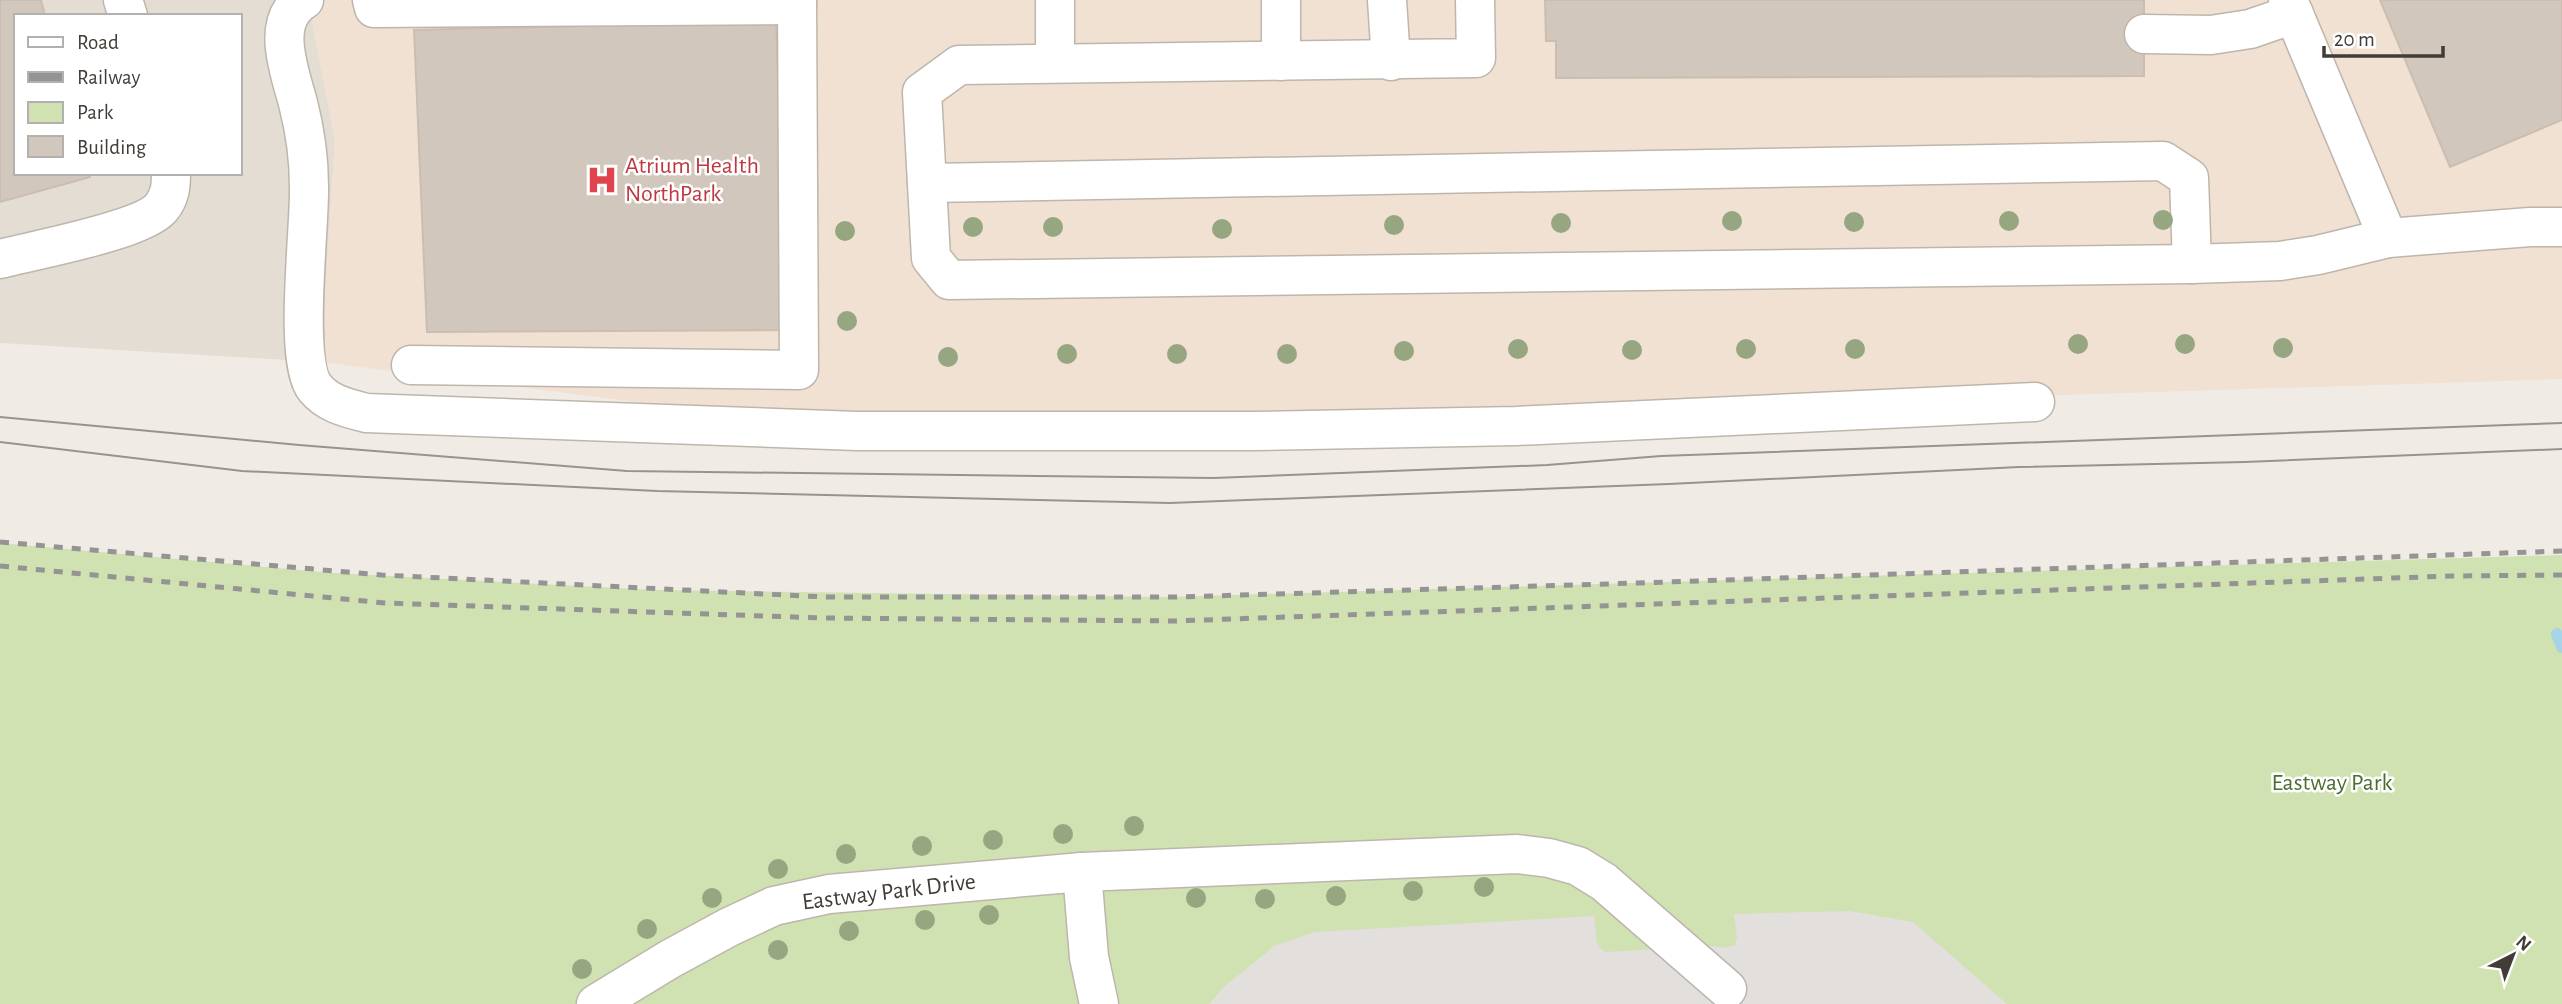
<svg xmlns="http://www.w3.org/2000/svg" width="2562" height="1004" font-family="'Alegreya Sans',sans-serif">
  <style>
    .residential { fill: #e4ddd4; fill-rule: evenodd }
    .commercial { fill: #f1e1d2 }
    .green { fill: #d0e1b2 }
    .parking { fill: #e2dfdd }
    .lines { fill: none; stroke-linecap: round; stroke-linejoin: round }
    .stream { stroke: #a7d3e7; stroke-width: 12 }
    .building { fill: #d1c7bc; stroke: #cbbeb0; stroke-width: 2 }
    .minor-casing { stroke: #beb6ac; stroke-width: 41 }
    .minor { stroke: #fff; stroke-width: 38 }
    .tram { stroke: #949494; stroke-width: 2 }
    .rail { stroke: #949494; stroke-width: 5; stroke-dasharray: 9 9; stroke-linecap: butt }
    .tree { fill: #96a681 }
    .labels { text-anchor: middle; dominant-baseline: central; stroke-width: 5; stroke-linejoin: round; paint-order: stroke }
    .health-label { font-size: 24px; fill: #be3a42; stroke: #fff; text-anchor: start }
    .park-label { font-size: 24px; fill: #4d6d30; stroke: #fff }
    .street-label { font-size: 24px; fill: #423c36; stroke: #fff }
  </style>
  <rect width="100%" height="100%" fill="#f0ece5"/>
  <!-- residential -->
  <path class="residential" d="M 0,0 L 308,0 L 335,140 L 321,362 L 0,343 ZM 16,16 L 240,16 L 240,173 L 16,173 Z"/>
  <!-- commercial -->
  <path class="commercial" d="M 308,0 L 2562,0 L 2562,379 L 1350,418 L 785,421 L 321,362 L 335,140 Z"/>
  <!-- green -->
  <path class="green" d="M 0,543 L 333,573 L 657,590 L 1167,597 L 2562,555 L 2562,1004 L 0,1004 Z"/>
  <!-- parking -->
  <path class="parking" d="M 1850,911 L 1913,922 L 2007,1004 L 1209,1004 L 1225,986 L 1274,946 L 1314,932 L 1594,916 L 1597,942 L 1600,948 L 1605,952 L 1715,946 L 1725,948 L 1735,945 L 1737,937 L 1734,914 Z"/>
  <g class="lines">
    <!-- stream -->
    <path class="stream" d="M 2557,634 L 2562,647"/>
  </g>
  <!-- building -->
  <g class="building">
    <path d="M 0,0 L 41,0 L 45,16 L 16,16 L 16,173 L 89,173 L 90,177 L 0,202 Z"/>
    <path d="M 1545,0 L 2144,0 L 2144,76 L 1556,78 L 1556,41 L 1546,41 Z"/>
    <path d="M 2380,0 L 2562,0 L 2562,120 L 2450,167 Z"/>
    <path d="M 776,21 L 788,330 L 427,332 L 414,30 Z"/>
  </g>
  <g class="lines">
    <defs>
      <g id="minor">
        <path d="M 123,0 L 128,16"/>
        <path d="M 304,0 C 269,20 290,73 298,103 C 305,130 309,160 309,187 C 310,228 293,361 315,388 C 328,404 347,408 366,413 L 857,431 L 1253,431 L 1516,426 L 2035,402"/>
        <path d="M 372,0 L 374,8 L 797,5"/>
        <path d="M 1387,0 L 1391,61"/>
        <path d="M 1475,0 L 1476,58 L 959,65 L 922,92 L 931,258 L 949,280 L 2192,264 L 2280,261 L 2318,255 L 2388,238"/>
        <path d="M 2288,0 L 2388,238 L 2530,227 L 2562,227"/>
        <path d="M 2144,34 L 2211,35 L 2250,29 L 2294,14"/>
        <path d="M 1281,61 L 1281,0"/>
        <path d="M 1055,63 L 1055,0"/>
        <path d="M 927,183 L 2163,161 L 2189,178 L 2192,264"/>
        <path d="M 0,259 C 34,250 141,231 161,208 C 170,197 171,187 171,173"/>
        <path d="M 411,365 L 799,370 L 797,0"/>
        <path d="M 1082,872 L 1089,957 L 1099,1004"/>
        <path d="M 596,1004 L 670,959 L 729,927 L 774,906 L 829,894 L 1082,872 L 1517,854 L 1549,858 L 1578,866 L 1604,882 L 1727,989"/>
      </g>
    </defs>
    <!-- minor casing -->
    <use href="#minor" class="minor-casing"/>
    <!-- minor -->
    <use href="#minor" class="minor"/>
    <!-- tram -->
    <g class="tram">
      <path d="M 0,417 L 299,445 L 627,471 L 1214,478 L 1547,465 L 1661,456 L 2562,423"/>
      <path d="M 0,442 L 242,471 L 657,491 L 1170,503 L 1669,484 L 2019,467 L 2245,462 L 2562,449"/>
    </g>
    <!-- rail -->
    <g class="rail">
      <path d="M 0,542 L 382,575 L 825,597 L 1177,597 L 1638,583 L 2562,551"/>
      <path d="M 0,566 L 385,603 L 823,618 L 1174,621 L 2451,576 L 2562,575"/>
    </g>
  </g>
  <!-- trees -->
  <g class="tree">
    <circle cx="2163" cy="220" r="10"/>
    <circle cx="1732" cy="221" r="10"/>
    <circle cx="2009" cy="221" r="10"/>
    <circle cx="1854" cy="222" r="10"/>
    <circle cx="1561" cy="223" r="10"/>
    <circle cx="1394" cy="225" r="10"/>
    <circle cx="973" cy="227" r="10"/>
    <circle cx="1053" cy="227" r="10"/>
    <circle cx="1222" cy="229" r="10"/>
    <circle cx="845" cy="231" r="10"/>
    <circle cx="847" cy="321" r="10"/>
    <circle cx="2078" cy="344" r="10"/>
    <circle cx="2185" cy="344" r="10"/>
    <circle cx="2283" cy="348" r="10"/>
    <circle cx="1518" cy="349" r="10"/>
    <circle cx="1746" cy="349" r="10"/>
    <circle cx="1855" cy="349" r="10"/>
    <circle cx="1632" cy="350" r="10"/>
    <circle cx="1404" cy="351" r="10"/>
    <circle cx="1067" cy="354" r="10"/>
    <circle cx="1177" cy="354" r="10"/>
    <circle cx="1287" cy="354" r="10"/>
    <circle cx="948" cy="357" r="10"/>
    <circle cx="1134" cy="826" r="10"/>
    <circle cx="1063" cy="834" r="10"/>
    <circle cx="993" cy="840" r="10"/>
    <circle cx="922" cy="846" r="10"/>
    <circle cx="846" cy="854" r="10"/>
    <circle cx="778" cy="869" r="10"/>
    <circle cx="1484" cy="887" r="10"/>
    <circle cx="1413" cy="891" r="10"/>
    <circle cx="1336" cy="896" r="10"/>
    <circle cx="712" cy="898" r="10"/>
    <circle cx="1196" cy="898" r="10"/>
    <circle cx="1265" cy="899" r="10"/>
    <circle cx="989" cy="915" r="10"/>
    <circle cx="925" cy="920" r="10"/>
    <circle cx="647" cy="929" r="10"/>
    <circle cx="849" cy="931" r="10"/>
    <circle cx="778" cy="950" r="10"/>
    <circle cx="582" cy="969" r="10"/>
  </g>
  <!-- icons -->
  <defs>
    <symbol id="hospital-bare" viewBox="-9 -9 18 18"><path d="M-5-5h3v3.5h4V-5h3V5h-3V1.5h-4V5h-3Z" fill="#e0444e" stroke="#fff" stroke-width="2.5" paint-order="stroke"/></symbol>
  </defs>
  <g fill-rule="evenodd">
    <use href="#hospital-bare" x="580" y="158" width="44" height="44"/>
  </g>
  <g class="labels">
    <!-- health labels -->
    <g class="health-label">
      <text x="625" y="166">Atrium Health<tspan x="625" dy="28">NorthPark</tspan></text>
    </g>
    <!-- park labels -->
    <g class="park-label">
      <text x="2332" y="783">Eastway Park</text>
    </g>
    <!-- street labels -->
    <g class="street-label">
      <text transform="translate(889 892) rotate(-7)">Eastway Park Drive</text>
    </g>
  </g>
  <!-- legend -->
  <rect x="14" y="14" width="228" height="161" fill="#ffffff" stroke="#b3b1af" stroke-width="2"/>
  <rect x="28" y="37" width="35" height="10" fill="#ffffff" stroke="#b3b1af" stroke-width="2"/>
  <text x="77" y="49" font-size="21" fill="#423c36">Road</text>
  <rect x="28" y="72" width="35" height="10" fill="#949494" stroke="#b3b1af" stroke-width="2"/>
  <text x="77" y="84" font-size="21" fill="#423c36">Railway</text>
  <rect x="28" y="102" width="35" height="21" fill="#d0e1b2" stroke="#b3b1af" stroke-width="2"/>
  <text x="77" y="119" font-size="21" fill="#423c36">Park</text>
  <rect x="28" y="136" width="35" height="21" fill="#d1c7bc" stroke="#b3b1af" stroke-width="2"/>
  <text x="77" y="154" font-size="21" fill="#423c36">Building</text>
  <!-- north arrow -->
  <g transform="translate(2513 955) rotate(42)" stroke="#ffffff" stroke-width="5" paint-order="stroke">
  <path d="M0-5L12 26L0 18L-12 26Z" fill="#423c36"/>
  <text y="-10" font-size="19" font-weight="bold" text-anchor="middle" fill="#423c36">N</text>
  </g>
  <!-- scale -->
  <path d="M2324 46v10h119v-10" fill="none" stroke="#423c36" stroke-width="3.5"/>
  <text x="2334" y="46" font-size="21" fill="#423c36" stroke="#ffffff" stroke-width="5" paint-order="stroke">20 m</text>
</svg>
